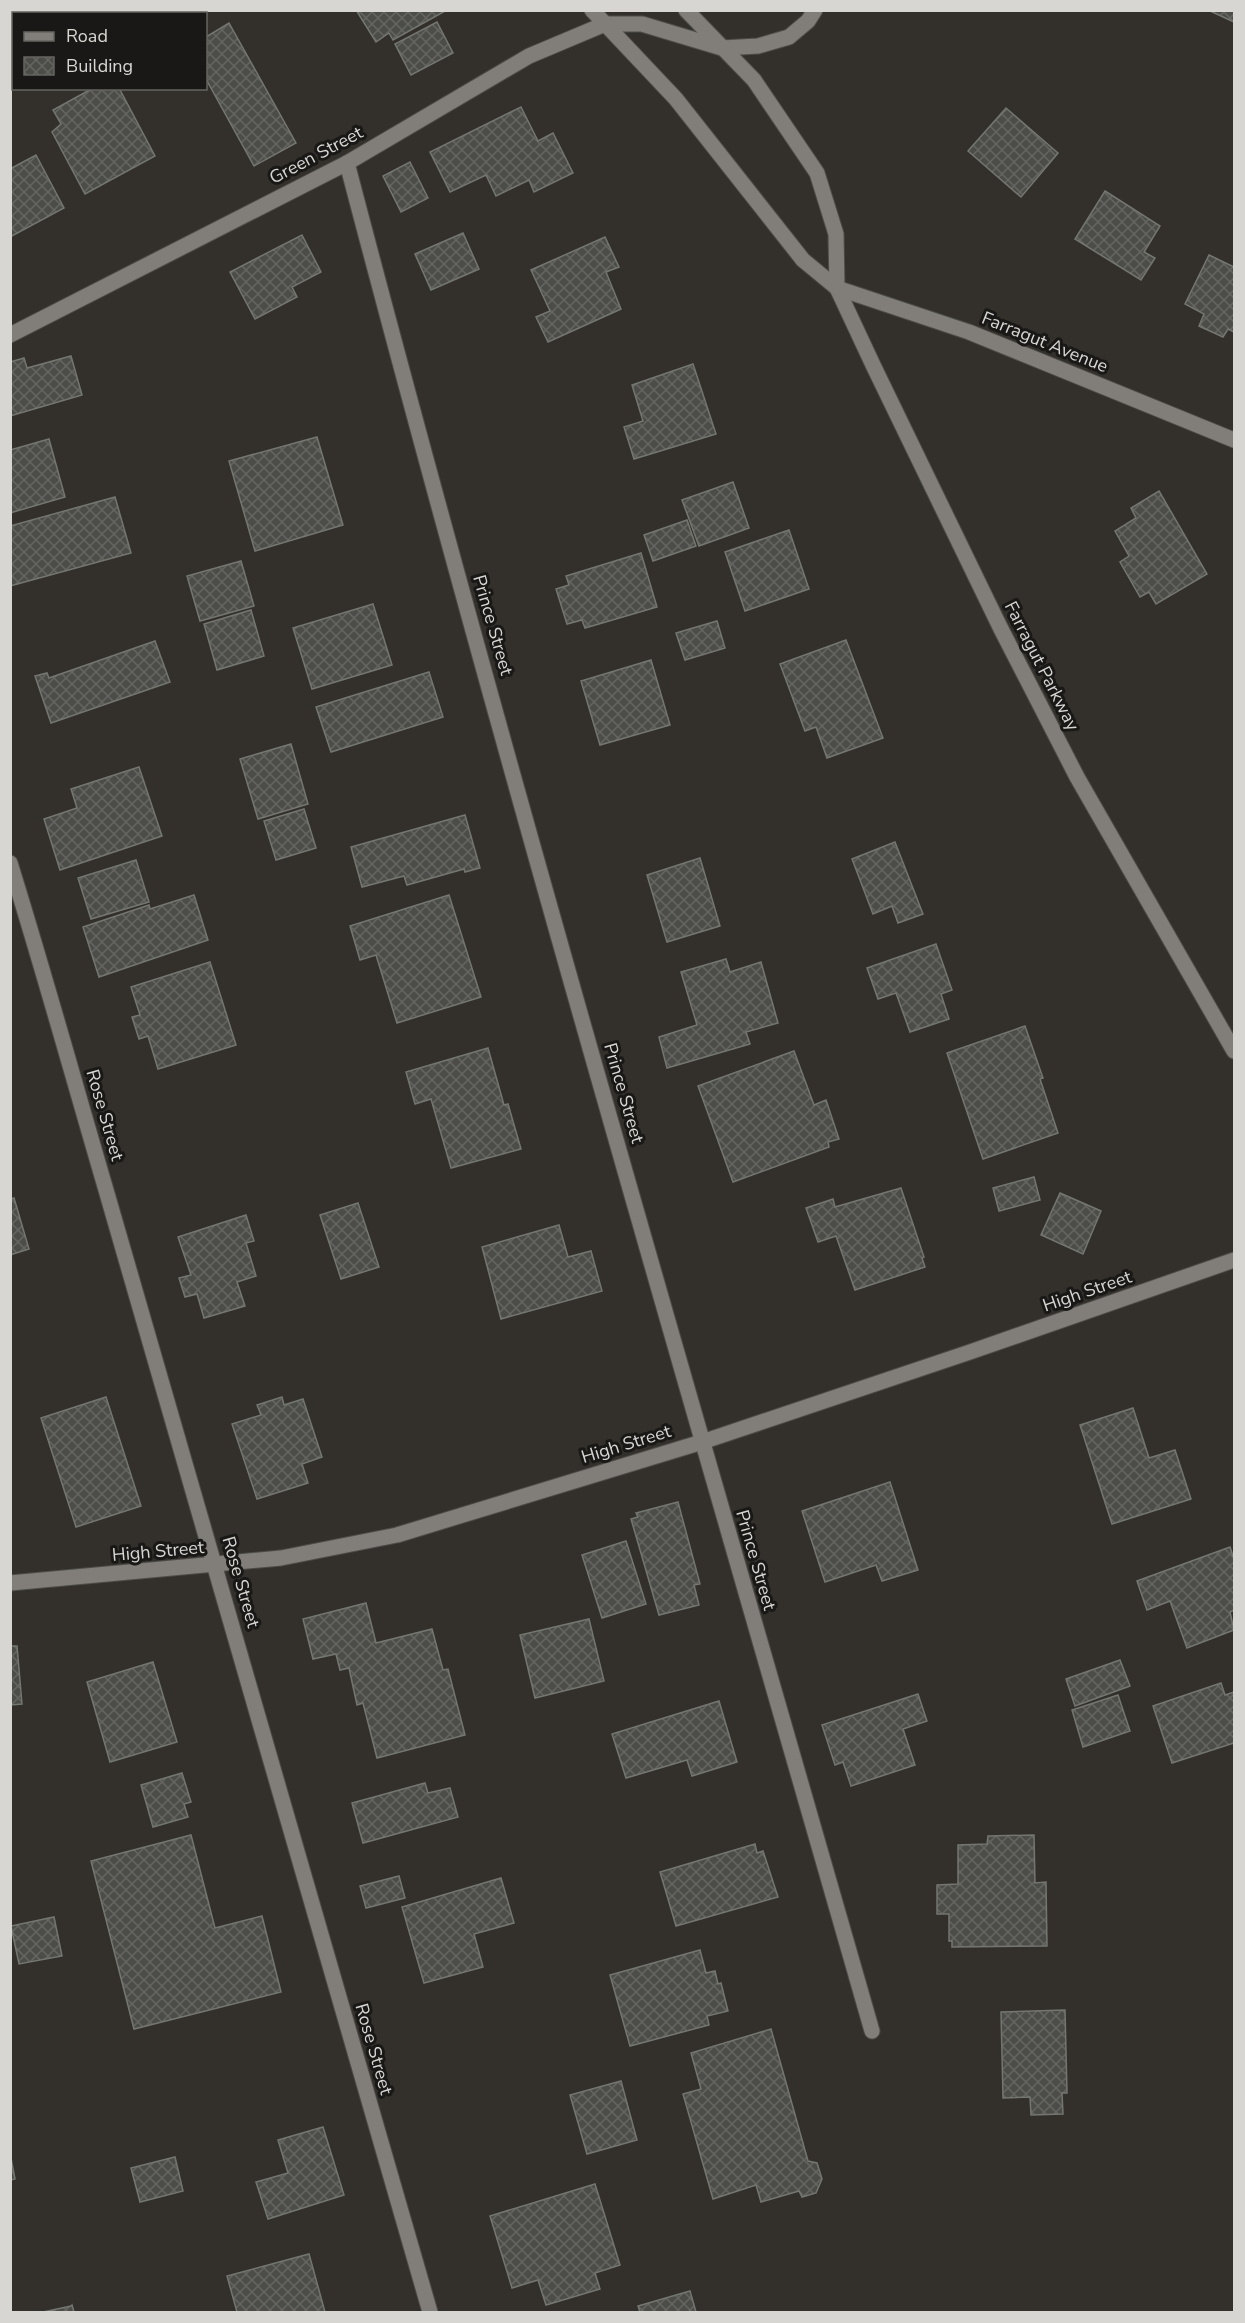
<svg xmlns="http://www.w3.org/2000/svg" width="1245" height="2323" font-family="'Nunito Sans',sans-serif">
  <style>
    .building { fill: url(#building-cross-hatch); stroke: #747670; stroke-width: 1.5 }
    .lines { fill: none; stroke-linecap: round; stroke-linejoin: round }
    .minor-casing { stroke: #4f4d49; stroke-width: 17 }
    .tertiary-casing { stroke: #4f4d49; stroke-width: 17 }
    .secondary-casing { stroke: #4f4d49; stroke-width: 17 }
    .minor { stroke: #817e79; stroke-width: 15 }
    .tertiary { stroke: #817e79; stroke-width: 15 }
    .secondary { stroke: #817e79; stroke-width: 15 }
    .labels { text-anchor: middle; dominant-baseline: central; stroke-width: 6; stroke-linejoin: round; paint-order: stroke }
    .street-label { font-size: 18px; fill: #d7d6d3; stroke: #191816 }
  </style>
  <defs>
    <pattern id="building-cross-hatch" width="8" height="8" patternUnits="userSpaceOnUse" patternTransform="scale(1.5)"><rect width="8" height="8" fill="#4c4d48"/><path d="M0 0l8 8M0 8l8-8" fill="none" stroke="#656662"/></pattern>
  </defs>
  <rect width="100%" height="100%" fill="#33302c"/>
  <!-- building -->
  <g class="building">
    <path d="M 105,10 L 156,10 L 158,14 L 105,14 Z"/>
    <path d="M 356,10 L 447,10 L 393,40 L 389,33 L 376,42 Z"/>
    <path d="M 1208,10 L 1234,10 L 1234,22 Z"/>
    <path d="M 437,22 L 453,53 L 411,75 L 395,44 Z"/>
    <path d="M 229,23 L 296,143 L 254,166 L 206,79 L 206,37 Z"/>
    <path d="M 93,88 L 119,88 L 155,156 L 85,194 L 52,132 L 61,124 L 53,110 Z"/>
    <path d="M 521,107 L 538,141 L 553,133 L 573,173 L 534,192 L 529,180 L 496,196 L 486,175 L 450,192 L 430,152 Z"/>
    <path d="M 1006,108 L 1058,153 L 1021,197 L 968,151 Z"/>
    <path d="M 36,155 L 64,208 L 10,237 L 10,169 Z"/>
    <path d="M 410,162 L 428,198 L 401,212 L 383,176 Z"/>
    <path d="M 1105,191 L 1160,226 L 1144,252 L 1155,258 L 1141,280 L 1075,239 Z"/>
    <path d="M 463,233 L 479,269 L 431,290 L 415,254 Z"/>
    <path d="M 302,235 L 321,272 L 292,287 L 297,297 L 255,319 L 230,272 Z"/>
    <path d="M 605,237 L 619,267 L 606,272 L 621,309 L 548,342 L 536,317 L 550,311 L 531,270 Z"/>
    <path d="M 1209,255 L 1234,267 L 1234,332 L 1228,329 L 1223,337 L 1199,326 L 1204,314 L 1185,304 Z"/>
    <path d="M 71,356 L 82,395 L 10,416 L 10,362 L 24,358 L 27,368 Z"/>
    <path d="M 693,364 L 716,434 L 634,459 L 624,427 L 643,421 L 632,385 Z"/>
    <path d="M 317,437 L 343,525 L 255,551 L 229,461 Z"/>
    <path d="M 49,439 L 65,497 L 10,513 L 10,450 Z"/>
    <path d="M 733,482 L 749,528 L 699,546 L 682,500 Z"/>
    <path d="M 1159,491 L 1207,574 L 1156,604 L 1149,592 L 1140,597 L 1120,562 L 1129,556 L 1115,531 L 1136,518 L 1131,508 Z"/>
    <path d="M 115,497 L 131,553 L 10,586 L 10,526 Z"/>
    <path d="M 687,520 L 696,546 L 653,561 L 644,535 Z"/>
    <path d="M 789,530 L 809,589 L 745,611 L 725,552 Z"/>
    <path d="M 641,553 L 657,607 L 585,628 L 582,620 L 567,624 L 556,589 L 569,585 L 566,576 Z"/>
    <path d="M 241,561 L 254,606 L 200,621 L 187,576 Z"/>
    <path d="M 373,604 L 392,665 L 312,689 L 293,628 Z"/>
    <path d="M 251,610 L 264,656 L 217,670 L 204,624 Z"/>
    <path d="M 717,621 L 725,648 L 685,660 L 676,633 Z"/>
    <path d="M 846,640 L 883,738 L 827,758 L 816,727 L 805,731 L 780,664 Z"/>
    <path d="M 155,641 L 170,682 L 51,723 L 35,676 L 47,673 L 49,678 Z"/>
    <path d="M 651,660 L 670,725 L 600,745 L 581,681 Z"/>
    <path d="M 429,672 L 443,717 L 331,752 L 316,707 Z"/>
    <path d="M 291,744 L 308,804 L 258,819 L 240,759 Z"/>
    <path d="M 139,767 L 162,836 L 60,870 L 44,819 L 77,808 L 71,789 Z"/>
    <path d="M 304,809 L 316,848 L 276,860 L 264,821 Z"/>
    <path d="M 465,815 L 480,868 L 465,872 L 464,869 L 407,885 L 404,876 L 362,887 L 351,847 Z"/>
    <path d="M 895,842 L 923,914 L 898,923 L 892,906 L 873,914 L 852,859 Z"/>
    <path d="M 700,858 L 720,926 L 667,942 L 647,875 Z"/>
    <path d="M 136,860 L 149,902 L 91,919 L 78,878 Z"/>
    <path d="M 194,895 L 208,940 L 99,977 L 83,927 L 149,905 L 150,909 Z"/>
    <path d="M 449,895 L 481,997 L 397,1023 L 376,955 L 360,960 L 350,926 Z"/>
    <path d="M 936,944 L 952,990 L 941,994 L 949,1019 L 910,1032 L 896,993 L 878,999 L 867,968 Z"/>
    <path d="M 726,959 L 730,972 L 761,962 L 778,1023 L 746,1032 L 750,1044 L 667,1068 L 659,1037 L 697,1025 L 681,972 Z"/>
    <path d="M 210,962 L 236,1045 L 158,1069 L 148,1036 L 139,1039 L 132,1017 L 140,1015 L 131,987 Z"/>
    <path d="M 1025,1026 L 1043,1078 L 1040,1079 L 1058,1133 L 983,1159 L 947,1053 Z"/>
    <path d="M 488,1048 L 504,1105 L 508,1104 L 521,1149 L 451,1168 L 431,1099 L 415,1104 L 406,1072 Z"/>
    <path d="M 794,1051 L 814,1105 L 826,1100 L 839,1139 L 828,1142 L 829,1147 L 733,1182 L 698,1086 Z"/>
    <path d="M 1034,1177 L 1040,1200 L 999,1211 L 993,1188 Z"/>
    <path d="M 901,1188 L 924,1257 L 922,1258 L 925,1267 L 855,1290 L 836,1236 L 818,1242 L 806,1208 L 833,1199 L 835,1207 Z"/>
    <path d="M 1060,1193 L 1101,1211 L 1083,1254 L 1041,1235 Z"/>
    <path d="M 14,1198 L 29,1249 L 10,1255 L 10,1199 Z"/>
    <path d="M 358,1203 L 379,1267 L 341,1279 L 320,1215 Z"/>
    <path d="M 246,1215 L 254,1241 L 246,1243 L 256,1276 L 237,1282 L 245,1306 L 204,1318 L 197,1294 L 185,1297 L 179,1278 L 191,1275 L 178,1237 Z"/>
    <path d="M 559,1225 L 568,1257 L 591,1251 L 602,1291 L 501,1319 L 482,1247 Z"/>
    <path d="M 106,1397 L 141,1506 L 76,1527 L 41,1418 Z"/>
    <path d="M 282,1397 L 284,1405 L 303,1399 L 322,1457 L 302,1464 L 308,1483 L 257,1499 L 232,1424 L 261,1415 L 257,1405 Z"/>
    <path d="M 1133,1408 L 1149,1458 L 1175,1450 L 1191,1499 L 1112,1524 L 1080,1425 Z"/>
    <path d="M 890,1482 L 918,1570 L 882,1581 L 876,1565 L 825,1582 L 802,1511 Z"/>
    <path d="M 678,1502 L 700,1584 L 694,1585 L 699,1605 L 659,1615 L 631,1519 L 638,1517 L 636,1513 Z"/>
    <path d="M 626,1541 L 646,1604 L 602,1618 L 582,1555 Z"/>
    <path d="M 1230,1547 L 1234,1559 L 1234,1610 L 1230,1612 L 1234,1630 L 1187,1648 L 1170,1601 L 1147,1610 L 1137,1581 Z"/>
    <path d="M 366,1603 L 376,1643 L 432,1629 L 443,1670 L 448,1669 L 465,1735 L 377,1758 L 363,1703 L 357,1705 L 349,1668 L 340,1670 L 336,1654 L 313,1659 L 303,1619 Z"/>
    <path d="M 589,1619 L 604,1681 L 535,1698 L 520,1635 Z"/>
    <path d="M 10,1646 L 17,1646 L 22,1704 L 10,1705 Z"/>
    <path d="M 1120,1660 L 1130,1686 L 1075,1706 L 1066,1679 Z"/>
    <path d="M 153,1662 L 177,1742 L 110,1762 L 87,1682 Z"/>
    <path d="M 1221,1683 L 1225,1695 L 1234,1692 L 1234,1743 L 1172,1763 L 1153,1706 Z"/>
    <path d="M 918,1694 L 927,1721 L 903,1729 L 915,1765 L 851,1786 L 843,1762 L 835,1765 L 822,1725 Z"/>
    <path d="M 1118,1695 L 1130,1731 L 1083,1747 L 1072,1710 Z"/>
    <path d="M 719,1701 L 737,1762 L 692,1776 L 687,1760 L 626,1778 L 612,1734 Z"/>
    <path d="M 182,1773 L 191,1802 L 184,1804 L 188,1817 L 153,1827 L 141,1785 Z"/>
    <path d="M 425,1783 L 428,1793 L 450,1788 L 458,1817 L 363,1843 L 352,1803 Z"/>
    <path d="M 191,1835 L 215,1928 L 262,1916 L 281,1992 L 134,2029 L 91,1861 Z"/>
    <path d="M 1034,1835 L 1035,1883 L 1046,1882 L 1047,1946 L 952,1947 L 952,1941 L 949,1941 L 949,1914 L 937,1914 L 937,1885 L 958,1884 L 958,1845 L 987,1844 L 988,1836 Z"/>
    <path d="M 755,1844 L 757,1853 L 763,1851 L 778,1897 L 676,1926 L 660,1872 Z"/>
    <path d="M 399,1876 L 405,1898 L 366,1908 L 360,1886 Z"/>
    <path d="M 501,1878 L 514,1923 L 474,1934 L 483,1967 L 424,1983 L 402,1907 Z"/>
    <path d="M 54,1917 L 62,1956 L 19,1964 L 11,1926 Z"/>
    <path d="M 700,1950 L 706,1973 L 715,1971 L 718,1984 L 721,1983 L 728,2011 L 707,2016 L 709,2025 L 630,2046 L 610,1975 Z"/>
    <path d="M 1065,2010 L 1067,2093 L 1062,2093 L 1063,2114 L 1031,2115 L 1030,2097 L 1003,2098 L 1001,2012 Z"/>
    <path d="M 771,2029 L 808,2161 L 817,2163 L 822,2179 L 816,2193 L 802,2197 L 799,2191 L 761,2202 L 756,2185 L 713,2199 L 683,2094 L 701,2089 L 691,2053 Z"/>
    <path d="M 621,2081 L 637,2140 L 587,2154 L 570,2095 Z"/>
    <path d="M 323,2127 L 344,2195 L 268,2219 L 256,2182 L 288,2173 L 278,2140 Z"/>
    <path d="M 10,2153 L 15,2179 L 10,2180 Z"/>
    <path d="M 175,2157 L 183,2191 L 140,2202 L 131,2168 Z"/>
    <path d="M 595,2184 L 620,2265 L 595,2273 L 600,2289 L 546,2305 L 538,2280 L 512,2288 L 490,2216 Z"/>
    <path d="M 309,2254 L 325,2312 L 237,2312 L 227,2276 Z"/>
    <path d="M 690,2291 L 696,2312 L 640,2312 L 638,2306 Z"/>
    <path d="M 72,2305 L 74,2312 L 43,2312 L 71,2306 Z"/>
  </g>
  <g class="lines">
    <defs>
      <g id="minor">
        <path d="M 347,163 C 511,789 694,1409 872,2031"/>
        <path d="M 10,335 L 347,163 L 529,56 L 605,24 L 642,24 L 722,48 L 758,46 L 789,37 L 808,21 L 815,10"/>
        <path d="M 10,863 C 44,972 74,1081 106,1190 C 216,1564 323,1938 430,2312"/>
      </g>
      <g id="tertiary">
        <path d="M 837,288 L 969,332 L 1234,440"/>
        <path d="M 10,1583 L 281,1558 L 397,1535 L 702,1442 L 970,1352 L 1234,1260"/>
      </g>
      <g id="secondary">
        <path d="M 592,10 L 676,99 L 803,260 L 837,288"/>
        <path d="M 686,10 L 754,80 L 817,173 L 836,234 L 837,288 L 873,365 L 1000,627 L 1077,777 L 1234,1051"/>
      </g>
    </defs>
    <!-- minor casing -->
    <use href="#minor" class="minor-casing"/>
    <!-- tertiary casing -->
    <use href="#tertiary" class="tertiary-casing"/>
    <!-- secondary casing -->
    <use href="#secondary" class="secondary-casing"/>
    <!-- minor -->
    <use href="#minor" class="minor"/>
    <!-- tertiary -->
    <use href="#tertiary" class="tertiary"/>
    <!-- secondary -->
    <use href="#secondary" class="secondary"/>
  </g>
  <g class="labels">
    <!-- street labels -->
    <g class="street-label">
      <text transform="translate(316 155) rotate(-28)">Green Street</text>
      <text transform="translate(1045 342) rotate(22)">Farragut Avenue</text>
      <text transform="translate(493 625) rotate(74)">Prince Street</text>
      <text transform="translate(1042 666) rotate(63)">Farragut Parkway</text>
      <text transform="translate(624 1093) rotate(74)">Prince Street</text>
      <text transform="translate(105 1115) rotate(74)">Rose Street</text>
      <text transform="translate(1087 1291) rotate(-19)">High Street</text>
      <text transform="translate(626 1444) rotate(-17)">High Street</text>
      <text transform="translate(158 1551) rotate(-5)">High Street</text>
      <text transform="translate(756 1560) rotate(74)">Prince Street</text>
      <text transform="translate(241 1582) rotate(74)">Rose Street</text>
      <text transform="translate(374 2049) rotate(74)">Rose Street</text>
    </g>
  </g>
  <!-- border -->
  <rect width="1245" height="2323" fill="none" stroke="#d7d6d3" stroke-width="24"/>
  <!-- legend -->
  <rect x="12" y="12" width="195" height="78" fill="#191816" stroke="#656462" stroke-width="1.5"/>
  <rect x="24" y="32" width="30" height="9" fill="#817e79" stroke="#656462" stroke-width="1.5"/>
  <text x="66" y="42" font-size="18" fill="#d7d6d3">Road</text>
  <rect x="24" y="57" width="30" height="18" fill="url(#building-cross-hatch)" stroke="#656462" stroke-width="1.5"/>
  <text x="66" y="72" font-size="18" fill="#d7d6d3">Building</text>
</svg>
